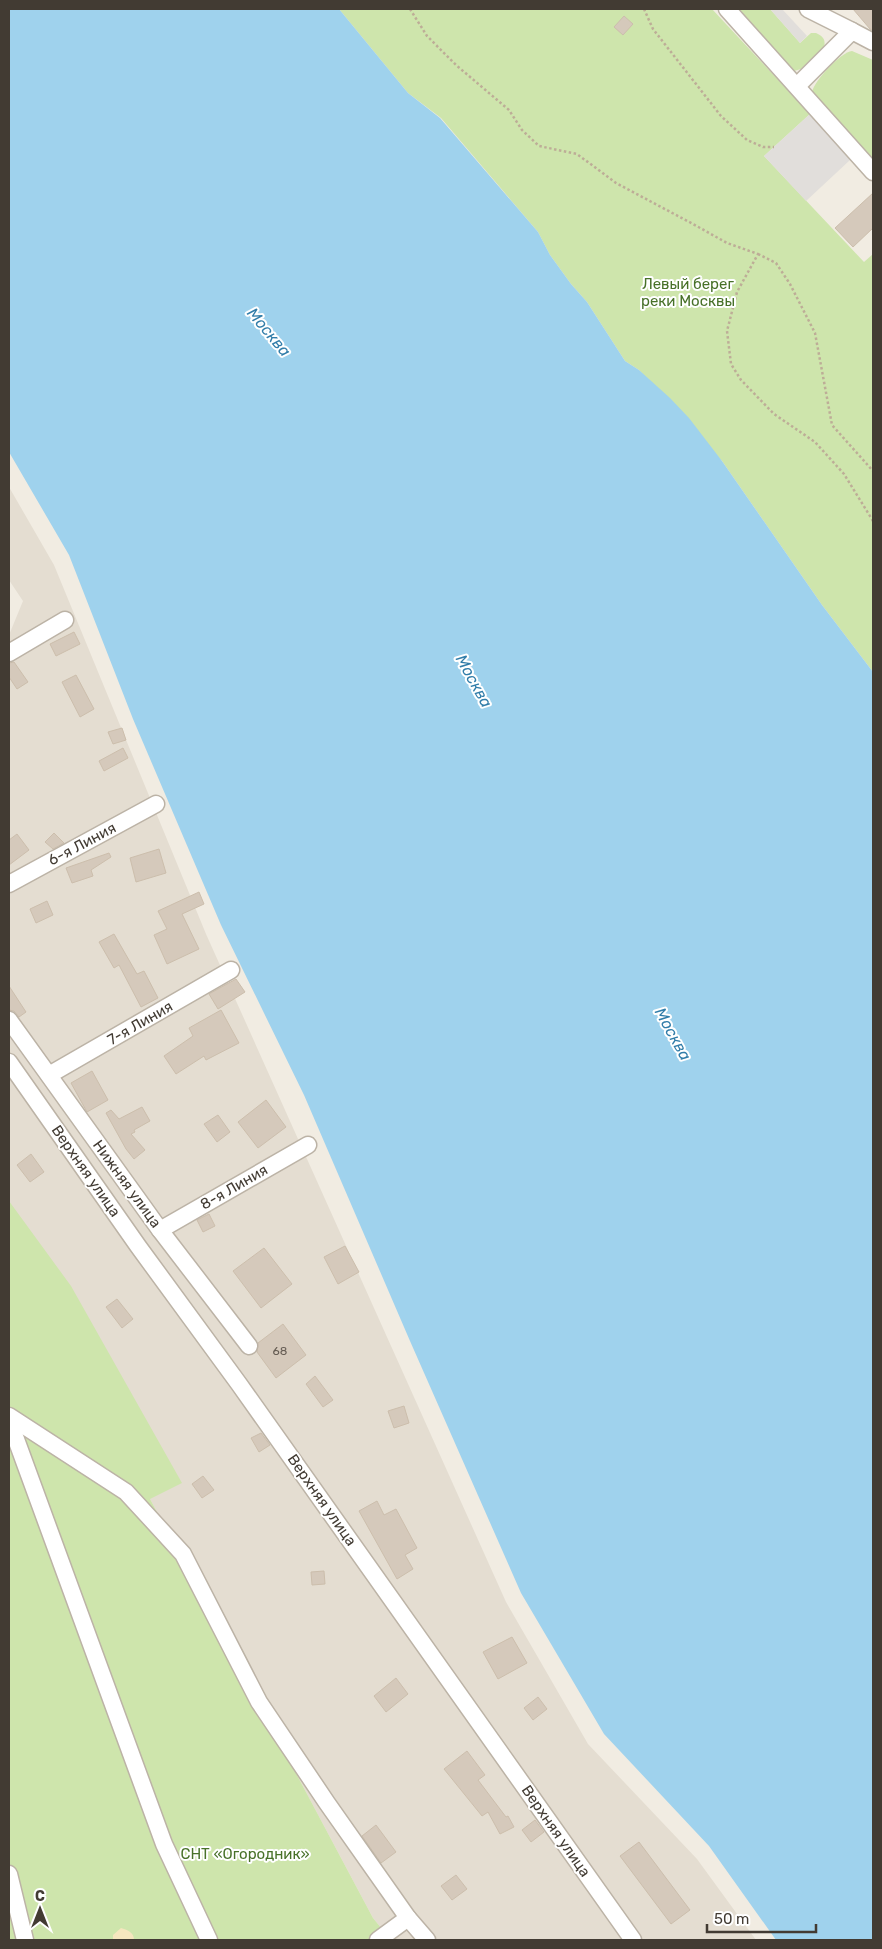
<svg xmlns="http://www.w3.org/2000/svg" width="882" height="1949" font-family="Rubik,sans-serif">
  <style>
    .residential { fill: #e4ddd1 }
    .green { fill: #cee5ac }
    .sand { fill: #f5e6be }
    .parking { fill: #e1dedb }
    .water { fill: #9fd2ed }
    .building { fill: #d5c9bb; stroke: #ccbeac }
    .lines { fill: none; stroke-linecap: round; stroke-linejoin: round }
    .minor-casing { stroke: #bcb3a6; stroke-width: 19 }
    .path { stroke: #bdad97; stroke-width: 2.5; stroke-dasharray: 2.5 2.5; stroke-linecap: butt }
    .minor { stroke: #fff; stroke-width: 16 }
    .labels { text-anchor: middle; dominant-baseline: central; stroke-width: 4; stroke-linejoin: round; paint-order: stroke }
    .number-label { font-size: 12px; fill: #675e55 }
    .park-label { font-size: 15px; fill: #487129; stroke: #fff }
    .street-label { font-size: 15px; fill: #423b33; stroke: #fff }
    .water-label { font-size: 16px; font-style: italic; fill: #317da9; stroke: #fff }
  </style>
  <rect width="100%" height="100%" fill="#f1ece2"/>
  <!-- residential -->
  <path class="residential" d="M 9,487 L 54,565 L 206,934 L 506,1602 L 588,1744 L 697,1859 L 756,1940 L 391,1940 L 373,1918 L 45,1302 L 9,1248 L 9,635 L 23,601 L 9,580 Z"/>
  <!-- green -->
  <g class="green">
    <path d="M 339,9 L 712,9 L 810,114 L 764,156 L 864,262 L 873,254 L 873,672 L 822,605 L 722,461 L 639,370 L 625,361 L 587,302 L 571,284 L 550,255 L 538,232 L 441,118 L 408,93 Z"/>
    <path d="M 739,9 L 770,9 L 800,43 L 811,33 L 816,33 C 823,36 826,40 824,47 L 801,69 L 794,71 Z"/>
    <path d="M 852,51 L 873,60 L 873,161 L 812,92 C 814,81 841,52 852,51 Z"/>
    <path d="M 9,1201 L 71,1286 L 182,1483 L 150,1499 L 373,1918 L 391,1940 L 9,1940 Z"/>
  </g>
  <!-- sand -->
  <path class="sand" d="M 121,1928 C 127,1930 134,1932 134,1940 L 113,1940 L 113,1935 Z"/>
  <!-- parking -->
  <g class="parking">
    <path d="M 770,9 L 782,9 L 807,36 L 800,43 Z"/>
    <path d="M 810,114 L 850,160 L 806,201 L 764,156 Z"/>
  </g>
  <!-- water -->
  <path class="water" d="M 9,9 L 339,9 L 408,93 L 440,118 L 538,232 L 550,255 L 571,284 L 587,302 L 625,361 L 639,370 L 670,398 L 689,418 L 722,461 L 822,605 L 873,672 L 873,1940 L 776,1940 L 709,1846 L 604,1734 L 521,1593 L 410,1341 L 304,1095 L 221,925 L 133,719 L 69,555 L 9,452 Z"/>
  <!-- building -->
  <g class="building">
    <path d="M 853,9 L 873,9 L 873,31 L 870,29 Z"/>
    <path d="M 624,16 L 633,24 L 623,35 L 614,27 Z"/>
    <path d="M 873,193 L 873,228 L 853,247 L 835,228 Z"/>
    <path d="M 74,632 L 80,644 L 56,656 L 50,644 Z"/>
    <path d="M 14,662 L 28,682 L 17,689 L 9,677 L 9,663 Z"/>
    <path d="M 76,675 L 94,709 L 80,717 L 62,682 Z"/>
    <path d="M 122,728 L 126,740 L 113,744 L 108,732 Z"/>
    <path d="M 123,748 L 128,758 L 104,771 L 99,761 Z"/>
    <path d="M 54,833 L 64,843 L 53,849 L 45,842 Z"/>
    <path d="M 17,834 L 29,850 L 9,865 L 9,840 Z"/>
    <path d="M 159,849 L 166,873 L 136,882 L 130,858 Z"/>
    <path d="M 109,853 L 111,857 L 91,870 L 93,876 L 72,883 L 66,868 Z"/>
    <path d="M 199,892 L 204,904 L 182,914 L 199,949 L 167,964 L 154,935 L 167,929 L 158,911 Z"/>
    <path d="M 47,901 L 53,915 L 36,923 L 30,909 Z"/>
    <path d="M 114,934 L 137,974 L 144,971 L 158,998 L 141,1007 L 119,965 L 114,968 L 99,942 Z"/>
    <path d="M 236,979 L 245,992 L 218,1009 L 209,994 Z"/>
    <path d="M 9,986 L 26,1012 L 19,1017 L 14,1011 L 9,1010 Z"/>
    <path d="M 221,1010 L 239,1043 L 206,1060 L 204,1056 L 176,1074 L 164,1056 L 193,1036 L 189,1028 Z"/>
    <path d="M 92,1071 L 108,1100 L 87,1112 L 71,1083 Z"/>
    <path d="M 266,1100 L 286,1127 L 258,1148 L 238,1122 Z"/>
    <path d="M 142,1107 L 150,1121 L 134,1130 L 135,1132 L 131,1134 L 145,1150 L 134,1159 L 126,1149 L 106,1113 L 111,1110 L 119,1119 Z"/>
    <path d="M 218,1115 L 230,1132 L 217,1142 L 204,1124 Z"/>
    <path d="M 31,1154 L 44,1172 L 30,1182 L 17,1165 Z"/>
    <path d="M 209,1214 L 215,1226 L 203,1232 L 197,1220 Z"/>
    <path d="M 345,1246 L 359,1272 L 338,1284 L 324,1257 Z"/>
    <path d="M 264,1248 L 292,1284 L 261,1308 L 233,1271 Z"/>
    <path d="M 117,1299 L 133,1319 L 122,1328 L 106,1307 Z"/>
    <path d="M 283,1324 L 306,1355 L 276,1378 L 257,1352 L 258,1343 Z"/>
    <path d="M 315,1376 L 333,1400 L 323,1407 L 306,1384 Z"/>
    <path d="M 404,1406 L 409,1423 L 394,1428 L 388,1411 Z"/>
    <path d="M 261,1433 L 270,1445 L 259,1452 L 251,1438 Z"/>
    <path d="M 203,1476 L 214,1490 L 202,1498 L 192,1484 Z"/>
    <path d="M 377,1501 L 384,1515 L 396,1509 L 417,1548 L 405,1555 L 413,1569 L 397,1579 L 359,1511 Z"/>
    <path d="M 324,1571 L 325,1584 L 312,1585 L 311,1572 Z"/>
    <path d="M 512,1637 L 527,1663 L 498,1679 L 483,1652 Z"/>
    <path d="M 396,1678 L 408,1694 L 386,1712 L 374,1696 Z"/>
    <path d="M 538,1697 L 547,1709 L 533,1720 L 524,1708 Z"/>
    <path d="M 467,1751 L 485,1775 L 478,1780 L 506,1817 L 508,1816 L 514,1827 L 500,1834 L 488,1812 L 482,1816 L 444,1769 Z"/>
    <path d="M 535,1820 L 544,1832 L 531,1842 L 522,1830 Z"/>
    <path d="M 376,1825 L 396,1852 L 381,1863 L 362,1836 Z"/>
    <path d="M 639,1842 L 690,1910 L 671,1924 L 620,1856 Z"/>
    <path d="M 456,1875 L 467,1889 L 452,1900 L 441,1886 Z"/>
  </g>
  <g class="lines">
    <defs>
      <g id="minor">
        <path d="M 727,9 L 873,172"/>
        <path d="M 808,9 L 852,31"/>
        <path d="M 797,86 L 852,31 L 873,42"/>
        <path d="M 9,653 L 65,620"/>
        <path d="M 9,884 L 156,804"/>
        <path d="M 9,1020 L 160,1230 L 249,1346"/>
        <path d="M 9,1062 L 138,1246 L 239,1384 L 633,1940"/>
        <path d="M 49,1075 L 231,970"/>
        <path d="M 160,1230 L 308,1145"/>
        <path d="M 9,1416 L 126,1492 L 183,1554 L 259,1702 L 327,1803 L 408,1918 L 427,1940"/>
        <path d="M 9,1420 L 164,1844 L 209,1940"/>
        <path d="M 9,1874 L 25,1940"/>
        <path d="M 378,1940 L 408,1918"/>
      </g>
    </defs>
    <!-- minor casing -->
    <use href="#minor" class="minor-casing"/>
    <!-- path -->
    <g class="path">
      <path d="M 410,9 L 427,36 L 456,65 L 509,110 L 522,130 L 539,146 L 577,154 L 616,183 L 693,224 L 727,243 L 758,254 L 737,292 L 727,331 L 731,364 L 741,380 L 774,414 L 815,442 L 844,474 L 873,521"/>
      <path d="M 644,9 L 653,29 L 721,116 L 747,140 L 763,147 L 774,147"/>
      <path d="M 758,254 L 776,263 L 790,284 L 815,333 L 832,425 L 873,471"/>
    </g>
    <!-- minor -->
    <use href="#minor" class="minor"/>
  </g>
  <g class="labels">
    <!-- number labels -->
    <g class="number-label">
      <text x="280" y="1351">68</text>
    </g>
    <!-- park labels -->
    <g class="park-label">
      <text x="688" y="284">Левый берег<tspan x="688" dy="17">реки Москвы</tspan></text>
      <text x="245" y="1854">СНТ «Огородник»</text>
    </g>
    <!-- street labels -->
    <g class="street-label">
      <text transform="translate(82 844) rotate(-28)">6-я Линия</text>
      <text transform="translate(140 1023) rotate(-30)">7-я Линия</text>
      <text transform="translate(86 1171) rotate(55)">Верхняя улица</text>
      <text transform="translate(127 1184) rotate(54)">Нижняя улица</text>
      <text transform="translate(234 1187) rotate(-30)">8-я Линия</text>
      <text transform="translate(322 1500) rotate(55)">Верхняя улица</text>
      <text transform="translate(556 1831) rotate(55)">Верхняя улица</text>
    </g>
    <!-- water labels -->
    <g class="water-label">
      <text transform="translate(269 332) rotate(50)">Москва</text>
      <text transform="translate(474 681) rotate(61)">Москва</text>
      <text transform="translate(673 1034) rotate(61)">Москва</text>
    </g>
  </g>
  <!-- border -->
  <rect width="882" height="1949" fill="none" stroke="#423b33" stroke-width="20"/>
  <!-- north arrow -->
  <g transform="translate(40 1909)" stroke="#ffffff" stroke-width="4" paint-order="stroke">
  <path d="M0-4L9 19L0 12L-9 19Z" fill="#423b33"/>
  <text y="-8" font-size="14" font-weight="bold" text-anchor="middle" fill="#423b33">С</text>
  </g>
  <!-- scale -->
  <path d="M707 1924v8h109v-8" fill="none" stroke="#423b33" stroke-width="2.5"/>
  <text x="714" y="1924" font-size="15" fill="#423b33" stroke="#ffffff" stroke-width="4" paint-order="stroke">50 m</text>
</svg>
